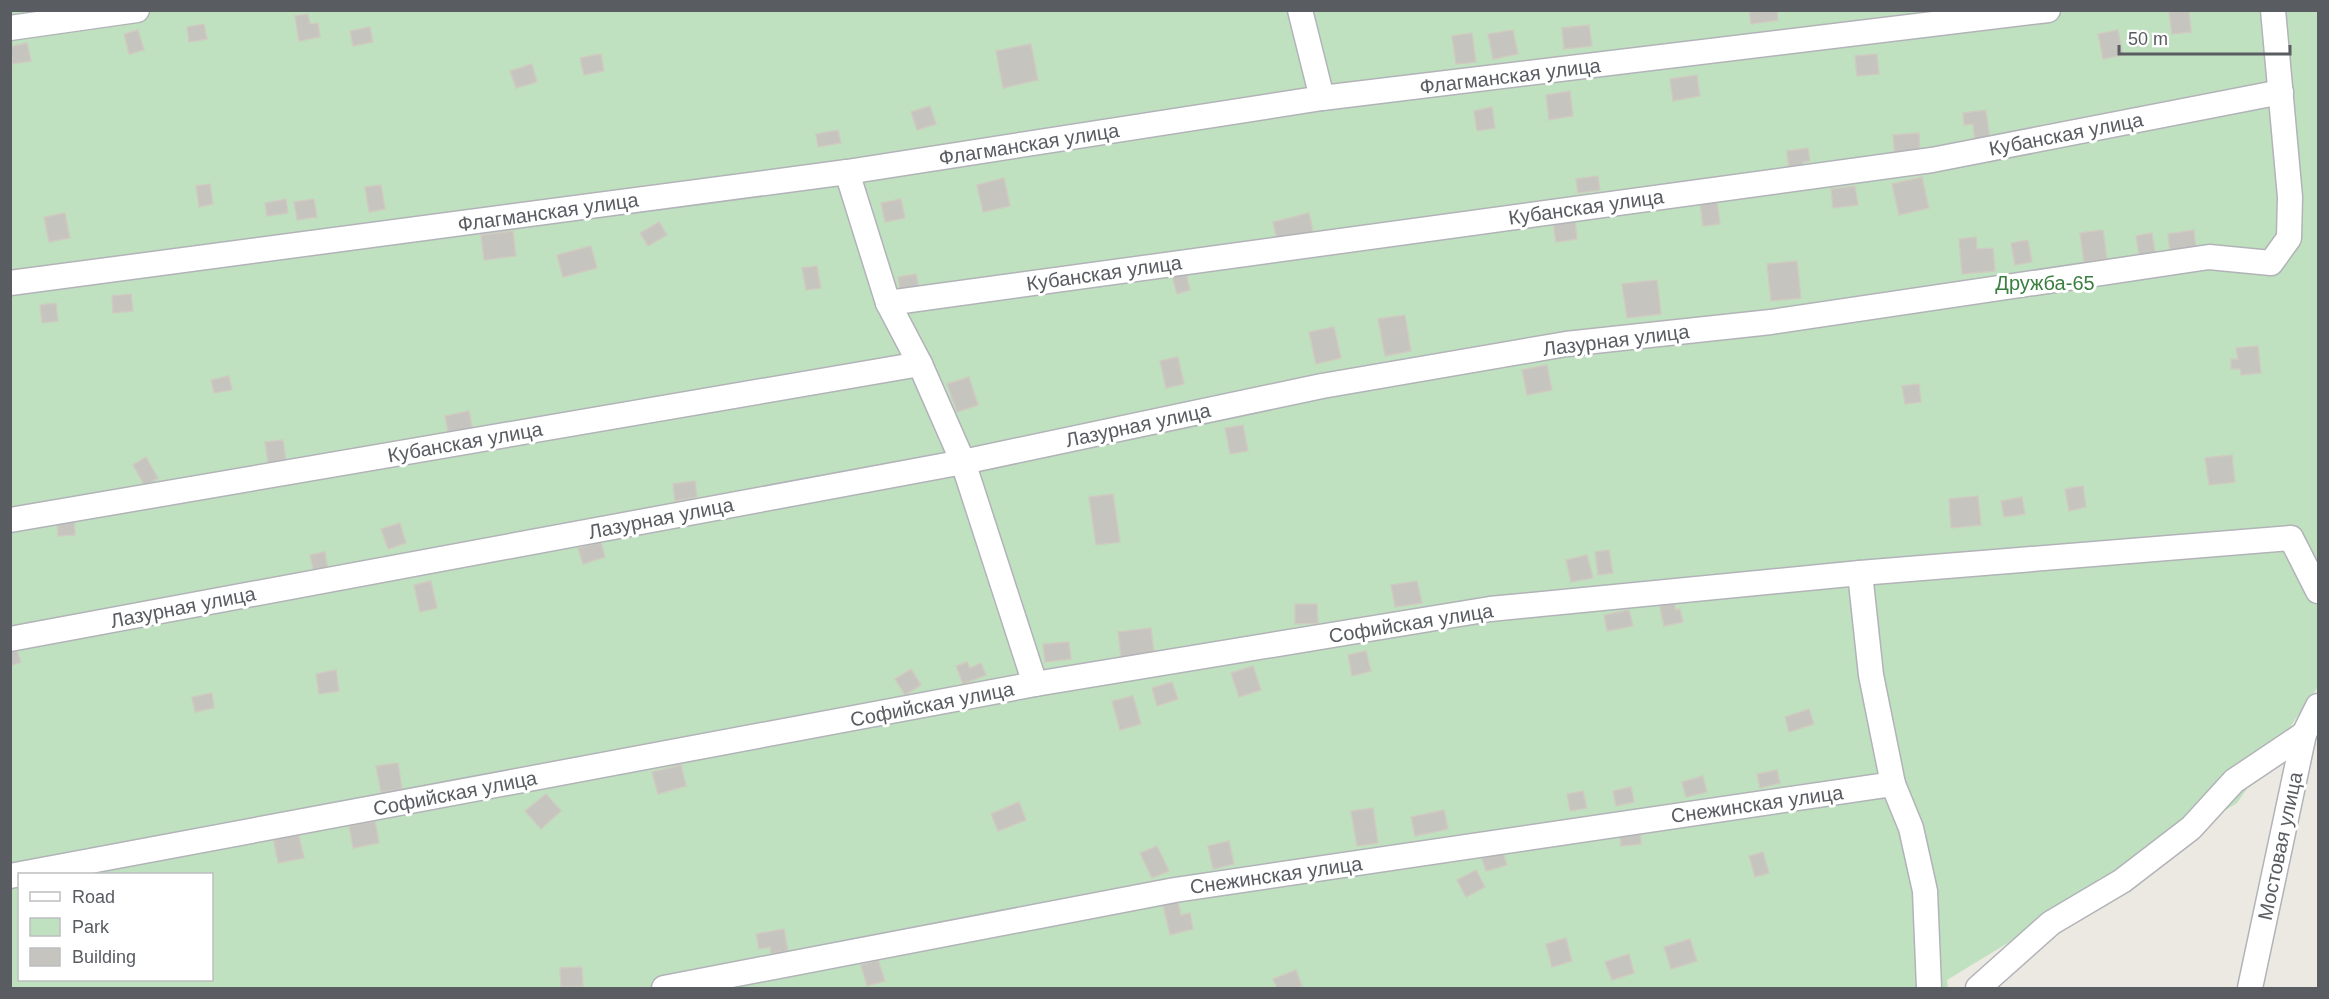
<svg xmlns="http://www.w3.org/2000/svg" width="2329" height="999" font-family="Arial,sans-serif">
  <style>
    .green { fill: #bfe1c0; fill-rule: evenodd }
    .building { fill: #c6c4be; stroke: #cfcbc0; stroke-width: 1.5 }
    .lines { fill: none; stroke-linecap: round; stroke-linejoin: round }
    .minor-casing { stroke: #b2b3b8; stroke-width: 27 }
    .minor { stroke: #fff; stroke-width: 24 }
    .labels { text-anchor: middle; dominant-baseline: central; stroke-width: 6; stroke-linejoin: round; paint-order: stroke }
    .street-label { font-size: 20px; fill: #595c61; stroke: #fff }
    .park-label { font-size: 20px; fill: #3a7f40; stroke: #fff }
  </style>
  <rect width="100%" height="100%" fill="#ebe9e1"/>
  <!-- green -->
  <path class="green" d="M 10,11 L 2318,11 L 2318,687 L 2237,803 L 1947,980 L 1948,988 L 11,988 ZM 20,874 L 212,874 L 212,980 L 20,980 Z"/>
  <!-- building -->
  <g class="building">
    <path d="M 1749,10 L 1777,10 L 1778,20 L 1751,24 Z"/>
    <path d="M 2189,10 L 2191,32 L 2172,34 L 2169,12 Z"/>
    <path d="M 308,14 L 310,24 L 318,23 L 320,37 L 299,41 L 295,16 Z"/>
    <path d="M 204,24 L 207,39 L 189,42 L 187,27 Z"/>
    <path d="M 1589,25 L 1592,46 L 1564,49 L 1562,28 Z"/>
    <path d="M 370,27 L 373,42 L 353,46 L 350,31 Z"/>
    <path d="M 138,30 L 144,50 L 129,54 L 124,34 Z"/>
    <path d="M 1513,30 L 1518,54 L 1493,59 L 1488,34 Z"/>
    <path d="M 2118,30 L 2123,55 L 2103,59 L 2098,34 Z"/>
    <path d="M 1472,33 L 1476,62 L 1456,64 L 1452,36 Z"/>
    <path d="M 27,43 L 31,61 L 13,64 L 10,47 Z"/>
    <path d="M 1031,44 L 1038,80 L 1003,88 L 996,51 Z"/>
    <path d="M 601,54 L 604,71 L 584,75 L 580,58 Z"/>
    <path d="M 1877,54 L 1879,74 L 1857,76 L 1855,56 Z"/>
    <path d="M 532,64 L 537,82 L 516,88 L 510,71 Z"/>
    <path d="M 1697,75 L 1700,96 L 1673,101 L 1670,79 Z"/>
    <path d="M 1570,91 L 1573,116 L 1549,120 L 1546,95 Z"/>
    <path d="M 930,106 L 936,124 L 917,130 L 911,112 Z"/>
    <path d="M 1492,107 L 1495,128 L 1477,131 L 1474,111 Z"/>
    <path d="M 1986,110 L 1990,140 L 1975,142 L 1973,124 L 1964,125 L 1963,113 Z"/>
    <path d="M 838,130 L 841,143 L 818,147 L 816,134 Z"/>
    <path d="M 1919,133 L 1920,155 L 1895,157 L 1893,135 Z"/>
    <path d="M 1808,148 L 1810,161 L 1803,162 L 1804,170 L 1789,172 L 1787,151 Z"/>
    <path d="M 1598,176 L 1600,190 L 1578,193 L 1576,179 Z"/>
    <path d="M 1922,177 L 1929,208 L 1899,215 L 1892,184 Z"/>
    <path d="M 1004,178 L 1010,206 L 983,212 L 977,185 Z"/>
    <path d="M 210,184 L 213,204 L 199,207 L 196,186 Z"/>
    <path d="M 381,185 L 385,209 L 369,212 L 365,187 Z"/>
    <path d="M 1855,186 L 1858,205 L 1833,208 L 1831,189 Z"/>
    <path d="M 286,199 L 288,213 L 267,216 L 265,203 Z"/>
    <path d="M 314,199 L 317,217 L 297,220 L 294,202 Z"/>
    <path d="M 901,199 L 905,218 L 885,222 L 881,203 Z"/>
    <path d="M 1717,201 L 1720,224 L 1703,226 L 1700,203 Z"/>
    <path d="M 65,213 L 70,238 L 49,242 L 44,217 Z"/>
    <path d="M 1309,213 L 1314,235 L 1278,244 L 1273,222 Z"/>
    <path d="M 1575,219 L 1577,239 L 1556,242 L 1553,222 Z"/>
    <path d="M 659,222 L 667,235 L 648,246 L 640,233 Z"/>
    <path d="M 2103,230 L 2107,259 L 2084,262 L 2080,233 Z"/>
    <path d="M 2194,230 L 2196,248 L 2170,251 L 2168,234 Z"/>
    <path d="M 513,231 L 516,256 L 484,260 L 481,235 Z"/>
    <path d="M 2152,233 L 2155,253 L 2139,255 L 2136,236 Z"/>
    <path d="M 1976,237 L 1977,249 L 1993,248 L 1995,271 L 1962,274 L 1959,239 Z"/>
    <path d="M 2028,240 L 2032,262 L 2015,265 L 2011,243 Z"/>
    <path d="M 591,246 L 597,268 L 563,277 L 557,255 Z"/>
    <path d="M 1797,261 L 1801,298 L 1771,301 L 1767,264 Z"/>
    <path d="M 817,266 L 821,288 L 806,290 L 802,268 Z"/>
    <path d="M 1185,269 L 1190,290 L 1177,294 L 1171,272 Z"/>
    <path d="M 916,274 L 920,293 L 901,296 L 898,277 Z"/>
    <path d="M 1657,280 L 1661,314 L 1627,318 L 1622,284 Z"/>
    <path d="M 131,294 L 133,311 L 113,313 L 112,296 Z"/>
    <path d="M 56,303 L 58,321 L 42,323 L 40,305 Z"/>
    <path d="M 1405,315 L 1411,351 L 1385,356 L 1378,319 Z"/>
    <path d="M 1334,327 L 1341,358 L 1316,364 L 1309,332 Z"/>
    <path d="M 2258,346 L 2261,373 L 2241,375 L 2240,369 L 2231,369 L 2231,359 L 2238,359 L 2236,348 Z"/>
    <path d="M 1178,357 L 1184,384 L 1166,388 L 1160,361 Z"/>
    <path d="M 1547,365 L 1552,390 L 1527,395 L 1522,370 Z"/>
    <path d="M 229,376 L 232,390 L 214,393 L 211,380 Z"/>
    <path d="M 969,377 L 978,405 L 957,412 L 947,384 Z"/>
    <path d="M 1919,384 L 1921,402 L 1905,404 L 1902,386 Z"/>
    <path d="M 469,411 L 473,431 L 449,436 L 445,416 Z"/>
    <path d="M 1243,425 L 1248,451 L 1230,454 L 1225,428 Z"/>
    <path d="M 283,440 L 286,461 L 268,463 L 265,442 Z"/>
    <path d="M 2232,455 L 2235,482 L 2209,485 L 2205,458 Z"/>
    <path d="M 146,457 L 158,478 L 145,486 L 133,465 Z"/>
    <path d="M 695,481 L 697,497 L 675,501 L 673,484 Z"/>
    <path d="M 2083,486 L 2086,507 L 2069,511 L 2065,489 Z"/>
    <path d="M 1113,494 L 1120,542 L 1096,545 L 1089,497 Z"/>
    <path d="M 1978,496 L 1981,525 L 1951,528 L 1949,499 Z"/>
    <path d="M 2022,497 L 2025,514 L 2004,517 L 2001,501 Z"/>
    <path d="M 74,515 L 75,535 L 58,536 L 57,516 Z"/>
    <path d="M 400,523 L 406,543 L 388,549 L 381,529 Z"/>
    <path d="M 601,542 L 605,557 L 583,564 L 578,548 Z"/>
    <path d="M 1609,550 L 1613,573 L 1598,575 L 1595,552 Z"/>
    <path d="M 325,552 L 328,570 L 314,573 L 310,555 Z"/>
    <path d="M 1587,555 L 1593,578 L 1571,582 L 1566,560 Z"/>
    <path d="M 431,581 L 437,608 L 420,612 L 414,585 Z"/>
    <path d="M 1417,581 L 1422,603 L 1395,607 L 1391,585 Z"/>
    <path d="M 1673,600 L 1676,610 L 1680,609 L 1683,622 L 1664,626 L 1659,603 Z"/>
    <path d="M 1295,604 L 1317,604 L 1318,623 L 1295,624 Z"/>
    <path d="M 1629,610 L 1633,626 L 1607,631 L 1604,615 Z"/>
    <path d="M 1151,628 L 1154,653 L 1121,657 L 1118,632 Z"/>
    <path d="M 1069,642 L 1071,659 L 1045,662 L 1043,644 Z"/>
    <path d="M 16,649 L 21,662 L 10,666 L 10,651 Z"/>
    <path d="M 1366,651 L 1371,671 L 1352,676 L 1348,655 Z"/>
    <path d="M 967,662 L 970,668 L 981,663 L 986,675 L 963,684 L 956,666 Z"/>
    <path d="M 1253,666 L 1261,690 L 1239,697 L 1231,673 Z"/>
    <path d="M 911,669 L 921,685 L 905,695 L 895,679 Z"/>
    <path d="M 336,670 L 339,691 L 319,694 L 316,674 Z"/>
    <path d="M 1172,682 L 1178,699 L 1157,706 L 1152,688 Z"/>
    <path d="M 212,693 L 214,708 L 195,712 L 192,697 Z"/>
    <path d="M 1133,696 L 1141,724 L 1120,730 L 1112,701 Z"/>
    <path d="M 1809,709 L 1814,724 L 1789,732 L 1785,717 Z"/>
    <path d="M 398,763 L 402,789 L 381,792 L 376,766 Z"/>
    <path d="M 681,765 L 686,786 L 658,794 L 652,772 Z"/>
    <path d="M 1777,770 L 1780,783 L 1760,788 L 1757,774 Z"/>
    <path d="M 1703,776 L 1707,792 L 1686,797 L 1682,782 Z"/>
    <path d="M 1631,787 L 1634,802 L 1616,806 L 1613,791 Z"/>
    <path d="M 1583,791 L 1587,808 L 1570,811 L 1567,794 Z"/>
    <path d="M 546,794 L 561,811 L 541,829 L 525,811 Z"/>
    <path d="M 1019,802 L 1026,820 L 998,831 L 991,814 Z"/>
    <path d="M 1373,808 L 1378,843 L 1357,846 L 1351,811 Z"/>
    <path d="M 1444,810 L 1448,829 L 1415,836 L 1411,817 Z"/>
    <path d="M 375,821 L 379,843 L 353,848 L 349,826 Z"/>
    <path d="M 1640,828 L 1641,844 L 1621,846 L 1619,831 Z"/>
    <path d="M 298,832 L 304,858 L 278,863 L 273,837 Z"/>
    <path d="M 1229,841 L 1234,864 L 1213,869 L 1208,846 Z"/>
    <path d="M 1157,846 L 1169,871 L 1152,878 L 1140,853 Z"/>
    <path d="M 1501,846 L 1507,865 L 1486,871 L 1480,853 Z"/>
    <path d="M 1763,852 L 1769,873 L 1755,877 L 1749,856 Z"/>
    <path d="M 1476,870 L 1485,887 L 1466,897 L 1457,880 Z"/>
    <path d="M 1178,902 L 1181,915 L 1190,913 L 1193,929 L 1170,935 L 1163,905 Z"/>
    <path d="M 784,929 L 788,951 L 771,954 L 770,947 L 759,949 L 756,934 Z"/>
    <path d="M 1566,938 L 1572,961 L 1552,967 L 1546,944 Z"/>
    <path d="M 1690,939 L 1697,961 L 1671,969 L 1664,947 Z"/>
    <path d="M 1629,954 L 1634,973 L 1612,980 L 1605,962 Z"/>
    <path d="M 878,960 L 885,981 L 867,986 L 861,965 Z"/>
    <path d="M 582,967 L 583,986 L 561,987 L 560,968 Z"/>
    <path d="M 1296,970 L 1302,986 L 1297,988 L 1277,988 L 1273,979 Z"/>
  </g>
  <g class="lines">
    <defs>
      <g id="minor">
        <path d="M 1300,10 L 1322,98"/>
        <path d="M 10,28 L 137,10"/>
        <path d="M 847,172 L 888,303 L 920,364 L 963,462 L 1035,684"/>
        <path d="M 10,283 L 847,172 L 1322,98 L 2048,10"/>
        <path d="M 888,303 L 1932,160 L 2281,92"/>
        <path d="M 10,520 L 920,364"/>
        <path d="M 1860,573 L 1871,675 L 1893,784 L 1911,828 L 1925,891 L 1929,988"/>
        <path d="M 10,639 L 963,462 L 1322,386 L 1566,344 L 1771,322 L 2209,257 L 2271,263 L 2289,238 L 2290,197 L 2273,10"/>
        <path d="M 10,876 L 1035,684 L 1490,609 L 1860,573 L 2291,538 L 2318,591"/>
        <path d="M 664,988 L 1175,890 L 1893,784"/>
        <path d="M 1978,988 L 2051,923 L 2122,881 L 2191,828 L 2234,781 L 2304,734"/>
        <path d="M 2250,988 L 2304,734 L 2318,706"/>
      </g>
    </defs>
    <!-- minor casing -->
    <use href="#minor" class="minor-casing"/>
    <!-- minor -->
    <use href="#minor" class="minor"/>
  </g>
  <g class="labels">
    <!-- street labels -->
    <g class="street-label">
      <text transform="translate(1510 76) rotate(-7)">Флагманская улица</text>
      <text transform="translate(2066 134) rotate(-11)">Кубанская улица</text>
      <text transform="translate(1029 144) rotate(-9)">Флагманская улица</text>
      <text transform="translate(1586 207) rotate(-8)">Кубанская улица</text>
      <text transform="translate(548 212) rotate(-8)">Флагманская улица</text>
      <text transform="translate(1104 273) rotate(-8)">Кубанская улица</text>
      <text transform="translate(1616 340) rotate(-7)">Лазурная улица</text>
      <text transform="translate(1138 425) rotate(-12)">Лазурная улица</text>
      <text transform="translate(465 442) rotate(-10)">Кубанская улица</text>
      <text transform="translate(661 518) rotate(-11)">Лазурная улица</text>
      <text transform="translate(183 607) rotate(-11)">Лазурная улица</text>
      <text transform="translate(1411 623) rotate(-9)">Софийская улица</text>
      <text transform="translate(932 704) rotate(-11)">Софийская улица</text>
      <text transform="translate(455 793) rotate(-11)">Софийская улица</text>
      <text transform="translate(1757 804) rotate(-8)">Снежинская улица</text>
      <text transform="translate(2280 846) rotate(-78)">Мостовая улица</text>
      <text transform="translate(1276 875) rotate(-8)">Снежинская улица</text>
    </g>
    <!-- park labels -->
    <g class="park-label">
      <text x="2045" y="283">Дружба-65</text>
    </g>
  </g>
  <!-- border -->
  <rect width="2329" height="999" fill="none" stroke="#595c61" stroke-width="24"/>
  <!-- legend -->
  <rect x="18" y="873" width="195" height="108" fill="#ffffff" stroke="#bdbec0" stroke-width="1.5"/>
  <rect x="30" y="892" width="30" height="9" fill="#ffffff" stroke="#bdbec0" stroke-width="1.5"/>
  <text x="72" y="903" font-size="18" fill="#595c61">Road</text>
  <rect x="30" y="918" width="30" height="18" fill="#bfe1c0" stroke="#bdbec0" stroke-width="1.5"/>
  <text x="72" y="933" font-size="18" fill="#595c61">Park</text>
  <rect x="30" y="948" width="30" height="18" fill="#c6c4be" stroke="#bdbec0" stroke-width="1.5"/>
  <text x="72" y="963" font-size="18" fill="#595c61">Building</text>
  <!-- scale -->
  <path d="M2119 45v9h171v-9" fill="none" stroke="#595c61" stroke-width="3"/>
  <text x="2128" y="45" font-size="18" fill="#595c61" stroke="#ffffff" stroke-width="4.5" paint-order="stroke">50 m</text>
</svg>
